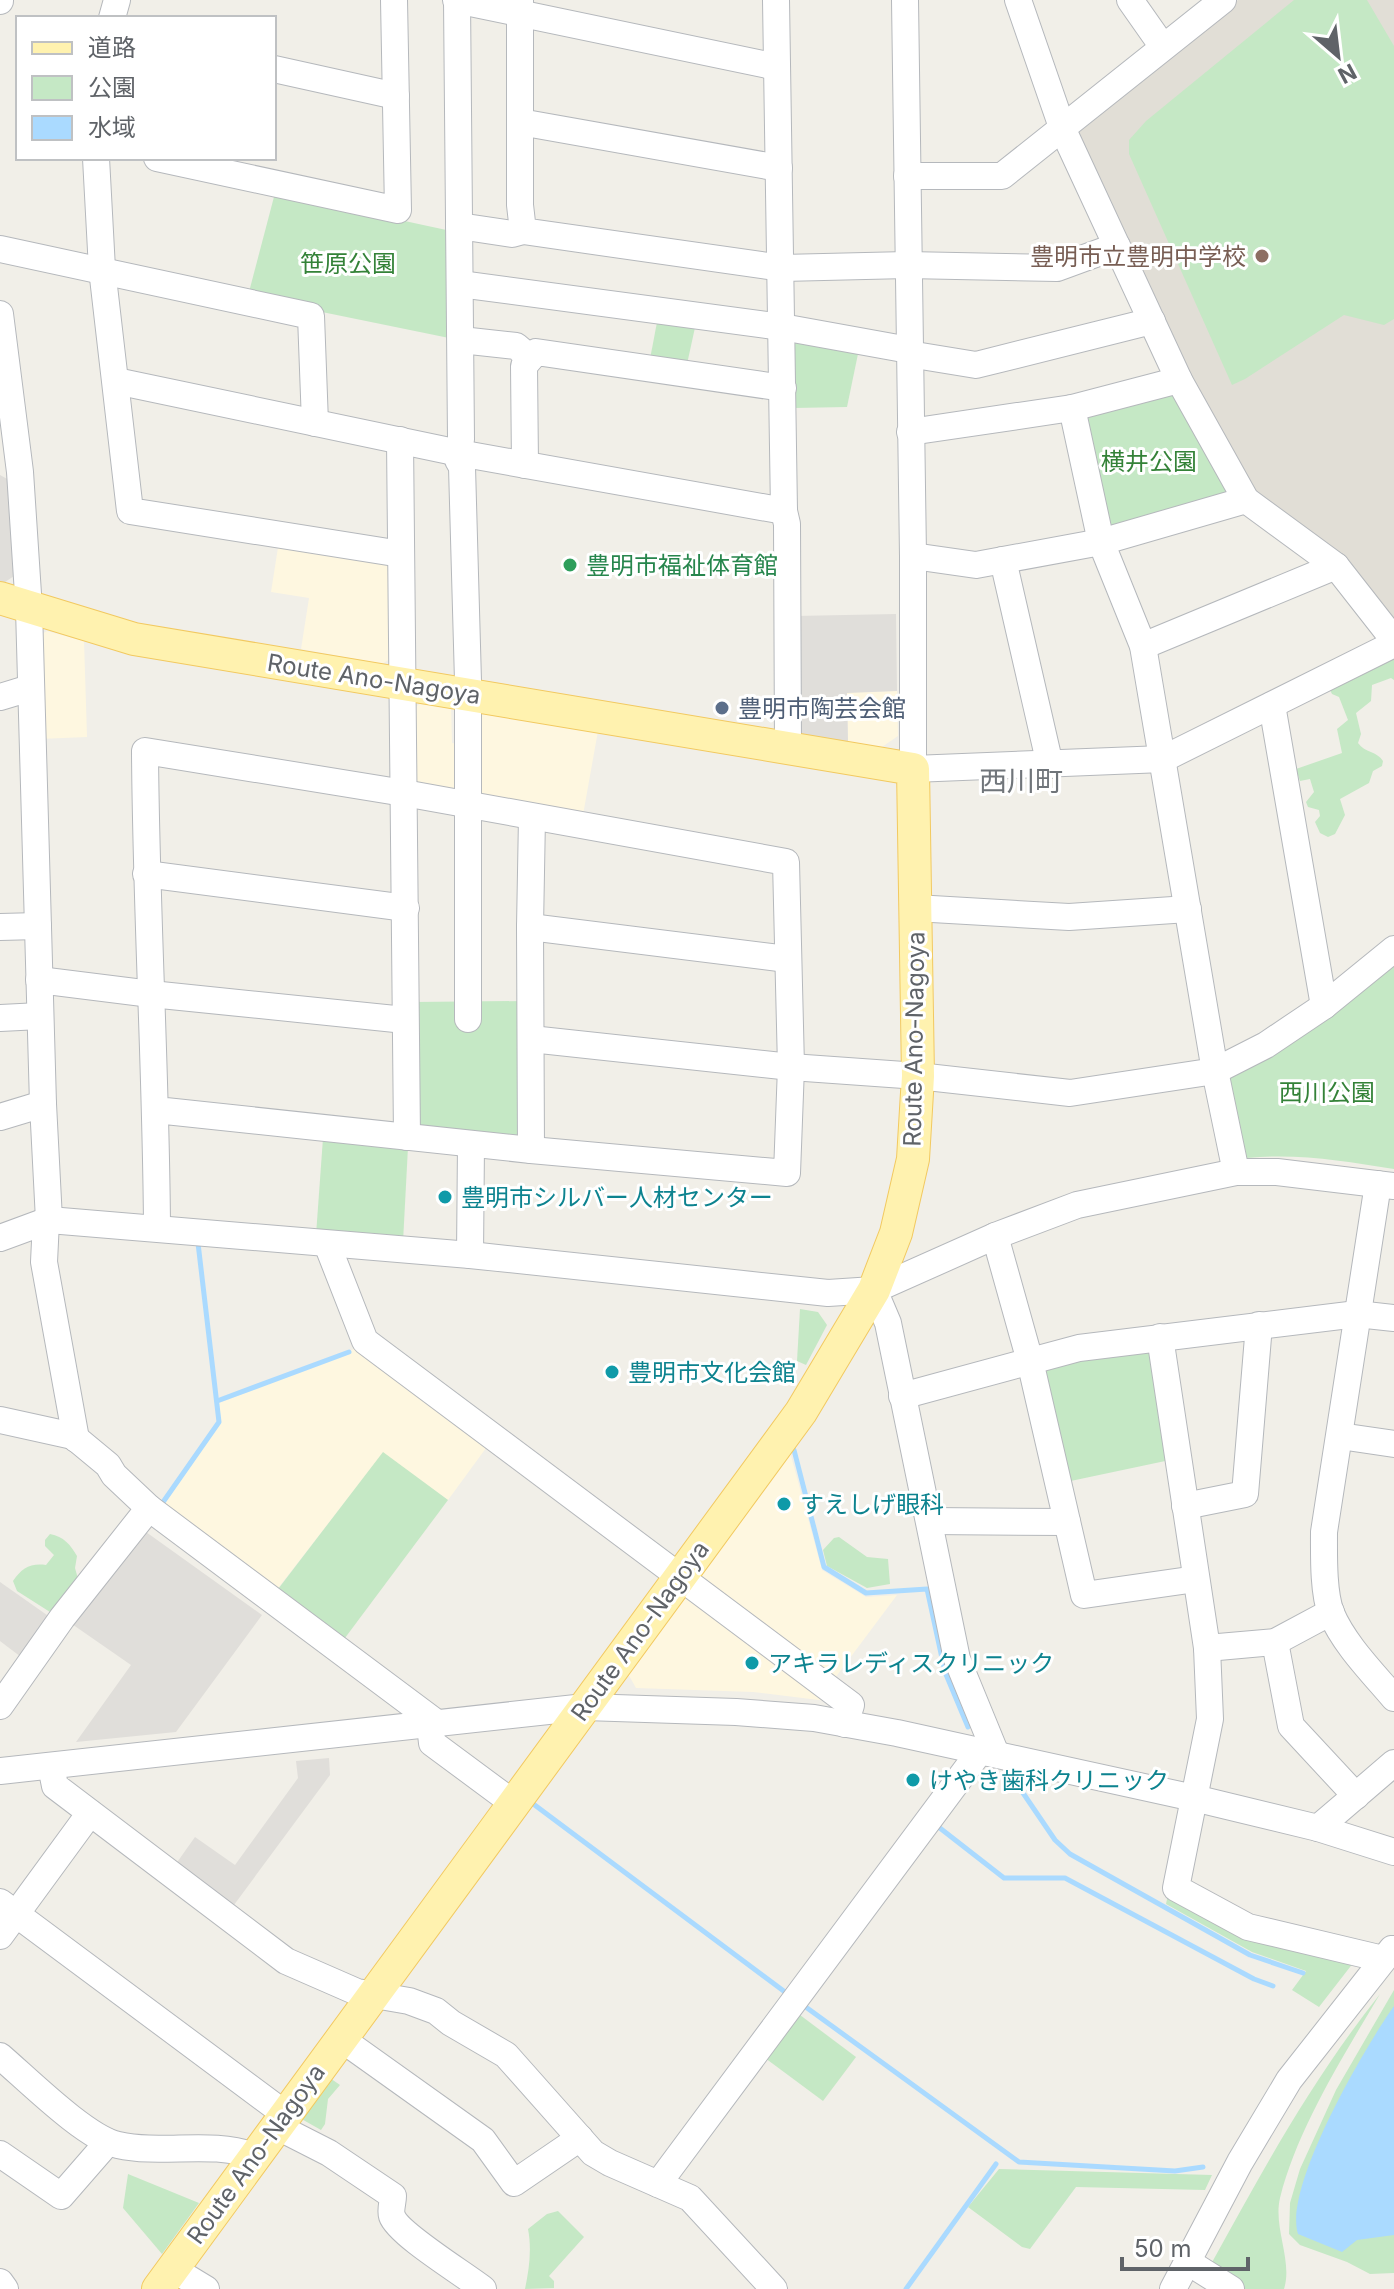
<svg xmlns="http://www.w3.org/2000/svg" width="1394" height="2289" font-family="Inter,'Noto Sans JP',sans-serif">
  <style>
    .commercial { fill: #fef7e0 }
    .industrial { fill: #e0deda }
    .education { fill: #e1ded6 }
    .green { fill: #c5e8c5 }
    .water { fill: #aadaff }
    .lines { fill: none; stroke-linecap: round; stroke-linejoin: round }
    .stream { stroke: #aadaff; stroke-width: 5 }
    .minor-casing { stroke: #b5b8bc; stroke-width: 28 }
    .major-casing { stroke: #f2c960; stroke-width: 34 }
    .minor { stroke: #fff; stroke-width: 26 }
    .major { stroke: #fff2af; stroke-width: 32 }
    .education-dot { fill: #8d6e63; stroke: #fff; stroke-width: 3 }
    .leisure-dot { fill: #2e9e5b; stroke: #fff; stroke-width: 3 }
    .service-dot { fill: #5c6f8a; stroke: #fff; stroke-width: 3 }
    .culture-dot { fill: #0f9aa8; stroke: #fff; stroke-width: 3 }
    .labels { text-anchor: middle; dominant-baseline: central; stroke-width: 6; stroke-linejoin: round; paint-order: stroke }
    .education-label { font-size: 24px; fill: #785e54; stroke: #fff; text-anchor: end }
    .park-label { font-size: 24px; fill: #348238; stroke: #fff }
    .leisure-label { font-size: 24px; fill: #27864d; stroke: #fff; text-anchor: start }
    .street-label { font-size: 24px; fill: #5f6368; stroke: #fff }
    .service-label { font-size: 24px; fill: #4e5e75; stroke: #fff; text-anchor: start }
    .culture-label { font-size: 24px; fill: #0d838f; stroke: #fff; text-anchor: start }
    .quarter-label { font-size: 28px; fill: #70757a; stroke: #fff }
  </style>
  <rect width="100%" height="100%" fill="#f1efe8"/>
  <!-- commercial -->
  <g class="commercial">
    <path d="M 279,541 L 391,565 L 393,657 L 382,664 L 301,649 L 309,598 L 271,592 Z"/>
    <path d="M 47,631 L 84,641 L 87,737 L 39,739 L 37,637 Z"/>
    <path d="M 897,691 L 898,736 L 882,747 L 848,742 L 847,692 Z"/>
    <path d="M 423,701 L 451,705 L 452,743 L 458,744 L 459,790 L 422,789 L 414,778 L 412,710 Z"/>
    <path d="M 475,710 L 598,731 L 583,815 L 478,798 Z"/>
    <path d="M 356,1347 L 489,1444 L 448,1500 L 383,1453 L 272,1596 L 159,1512 L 221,1422 L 219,1403 L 347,1354 Z"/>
    <path d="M 790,1452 L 822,1570 L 866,1597 L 897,1595 L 832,1682 L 696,1579 Z"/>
    <path d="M 689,1593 L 835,1702 L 753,1692 L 636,1688 L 627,1672 L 684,1597 Z"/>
  </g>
  <!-- industrial -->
  <g class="industrial">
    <path d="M 0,475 L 11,481 L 14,576 L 2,584 L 0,583 Z"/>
    <path d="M 896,614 L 897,691 L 847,693 L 848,742 L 800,734 L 795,616 Z"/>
    <path d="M 139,1527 L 262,1615 L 176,1732 L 76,1742 L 131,1665 L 69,1622 Z"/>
    <path d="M 0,1582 L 54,1620 L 25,1660 L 0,1641 Z"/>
    <path d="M 329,1758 L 330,1775 L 231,1909 L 173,1868 L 195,1837 L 235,1865 L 298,1778 L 296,1761 Z"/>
  </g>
  <!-- education -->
  <path class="education" d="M 1238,0 L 1394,0 L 1394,624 L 1254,497 L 1187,377 L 1073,135 Z"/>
  <!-- green -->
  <g class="green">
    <path d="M 1294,0 L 1367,0 L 1394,46 L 1394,319 L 1384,325 L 1344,315 L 1245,379 L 1232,385 L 1129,154 L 1129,140 L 1146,121 Z"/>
    <path d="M 275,193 L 451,231 L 454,339 L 322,312 L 249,292 Z"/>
    <path d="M 658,317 L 696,323 L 687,364 L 650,359 Z"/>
    <path d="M 793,341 L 859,349 L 847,407 L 794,408 Z"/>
    <path d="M 1169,389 L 1233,491 L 1113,531 L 1105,527 L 1082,419 Z"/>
    <path d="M 1394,658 L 1394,680 L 1391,678 L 1372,685 L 1371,701 L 1356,713 L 1361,734 L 1358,743 C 1365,753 1377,751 1383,761 L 1382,766 L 1373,771 L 1369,783 L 1340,799 L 1345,815 L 1335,834 L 1328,837 L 1320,833 L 1315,822 L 1320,816 L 1319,810 L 1308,807 L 1306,802 L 1314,792 L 1310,779 L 1300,781 L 1296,769 L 1342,753 L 1337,729 L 1348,720 L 1339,697 L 1332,694 L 1330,690 Z"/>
    <path d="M 1394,960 L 1394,1169 C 1344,1161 1298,1153 1247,1158 L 1240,1150 L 1229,1074 Z"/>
    <path d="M 523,1001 L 526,1134 L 517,1138 L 420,1128 L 414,1121 L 413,1002 Z"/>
    <path d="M 323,1138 L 408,1147 L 403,1242 L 316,1235 Z"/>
    <path d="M 800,1309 L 818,1312 L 827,1325 L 806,1365 L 797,1361 Z"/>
    <path d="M 1155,1352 L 1170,1460 L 1066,1482 L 1040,1373 L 1046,1364 Z"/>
    <path d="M 383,1452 L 448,1500 L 339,1646 L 272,1597 Z"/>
    <path d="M 50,1534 C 64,1537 70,1544 77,1556 L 75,1568 L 80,1586 L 50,1612 L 17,1591 L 13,1581 C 22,1568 30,1563 46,1565 L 54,1555 L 45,1546 L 45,1540 Z"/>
    <path d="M 839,1537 L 867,1557 L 888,1559 L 890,1584 L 867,1588 L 827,1566 L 823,1550 L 834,1538 Z"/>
    <path d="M 1169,1890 L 1357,1958 L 1319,2007 L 1292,1990 L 1306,1971 L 1252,1952 L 1166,1904 Z"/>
    <path d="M 1394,1990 L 1394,2273 L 1370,2274 L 1347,2262 L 1300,2245 L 1289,2234 L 1290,2203 L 1300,2169 L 1336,2090 Z"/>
    <path d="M 1380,1994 C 1344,2055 1297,2129 1280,2198 C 1273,2228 1293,2261 1284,2289 L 1243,2289 L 1210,2266 C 1263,2170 1311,2081 1380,1994 Z"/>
    <path d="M 796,2012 L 856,2057 L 823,2101 L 761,2055 Z"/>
    <path d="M 327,2076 L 340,2085 L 328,2099 L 325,2124 L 321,2130 L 298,2117 Z"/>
    <path d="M 999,2169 L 1212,2175 L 1205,2190 L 1076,2187 L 1030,2249 L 1022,2247 L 968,2207 Z"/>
    <path d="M 128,2174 L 199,2203 L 162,2254 L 123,2208 Z"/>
    <path d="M 558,2211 L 584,2237 L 549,2276 L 554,2281 L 554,2288 L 525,2289 C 529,2270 532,2249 528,2229 L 547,2214 Z"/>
  </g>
  <!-- water -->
  <path class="water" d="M 1394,2006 L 1394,2235 L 1357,2240 L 1342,2252 L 1298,2234 C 1283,2187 1365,2047 1394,2006 Z"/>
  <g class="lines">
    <!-- stream -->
    <g class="stream">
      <path d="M 217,1401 L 349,1352"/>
      <path d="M 794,1450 L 824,1567 L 866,1593 L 927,1589 L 945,1672 L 968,1727"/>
      <path d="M 161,1505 L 219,1422 L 198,1243"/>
      <path d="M 1021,1790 L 1055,1840 L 1070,1854 L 1250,1955 L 1303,1973"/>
      <path d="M 532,1803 L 785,1992"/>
      <path d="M 936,1825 L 1004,1878 L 1065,1878 L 1254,1979 L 1273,1986"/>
      <path d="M 803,2005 L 1019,2162 L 1175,2171 L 1203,2167"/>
      <path d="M 906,2289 L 996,2164"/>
    </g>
    <defs>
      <g id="minor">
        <path d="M 456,0 L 777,67"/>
        <path d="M 457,0 L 461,439 L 458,460 L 462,467 L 468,681"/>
        <path d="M 520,0 L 520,205 L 523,231 L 782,268 L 907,265 L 1057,268 L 1117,246"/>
        <path d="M 905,0 L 913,556 L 913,769 L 1163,759 L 1394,644"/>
        <path d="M 1018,0 L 1063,130 L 1179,380 L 1246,500 L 1336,566 L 1394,640"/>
        <path d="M 1130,0 L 1163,47"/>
        <path d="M 0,1 L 0,0"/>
        <path d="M 112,18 L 117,0"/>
        <path d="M 274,69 L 396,96"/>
        <path d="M 520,122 L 779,168"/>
        <path d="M 96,158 L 102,269 L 130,511 L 401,554"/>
        <path d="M 157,158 L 398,210 L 394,0"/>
        <path d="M 907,176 L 1002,176 L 1223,0"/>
        <path d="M 459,226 L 512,234 L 523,231"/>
        <path d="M 0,249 L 311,316 L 315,423"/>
        <path d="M 460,284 L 782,327 L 898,348"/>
        <path d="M 0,314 L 20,472 L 29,609 L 43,1104 L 49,1220"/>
        <path d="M 461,340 L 516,346 L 529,357"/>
        <path d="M 921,356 L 976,365 L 1152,321"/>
        <path d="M 116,381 L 459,453 L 784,511 L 776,0"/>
        <path d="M 1072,408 L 1101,542 L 1143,646 L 1215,1071 L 1236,1172"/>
        <path d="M 910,432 L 1072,408 L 1179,380"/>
        <path d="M 400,440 L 407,1137"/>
        <path d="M 525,465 L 524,366 L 536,352 L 783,388"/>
        <path d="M 784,511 L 787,524 L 788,748"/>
        <path d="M 913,556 L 976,565 L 1101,542 L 1246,500"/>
        <path d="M 1003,560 L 1050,765"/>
        <path d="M 1143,646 L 1336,566"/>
        <path d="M 0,697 L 30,688"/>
        <path d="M 1272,705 L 1324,1006"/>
        <path d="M 146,874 L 406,908"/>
        <path d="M 915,908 L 1069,917 L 1188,909"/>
        <path d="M 0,927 L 38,926"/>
        <path d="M 530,927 L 787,959"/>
        <path d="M 39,980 L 151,994 L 405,1020"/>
        <path d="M 0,1018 L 40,1016"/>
        <path d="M 468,1019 L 468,706"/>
        <path d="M 531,1039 L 791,1067 L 918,1076 L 1070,1093 L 1215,1071 L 1266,1045 L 1324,1006 L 1394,949"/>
        <path d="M 156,1110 L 531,1150 L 787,1173 L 791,1067 L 786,862 L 404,793 L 145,751 C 146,910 156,1068 157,1227"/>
        <path d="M 0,1117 L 43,1104"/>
        <path d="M 531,1150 L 530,927 L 532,817"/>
        <path d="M 1378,1184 L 1324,1532 C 1324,1555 1323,1592 1331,1613 C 1344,1644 1372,1672 1394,1698"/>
        <path d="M 46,1221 L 44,1262 L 76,1439"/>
        <path d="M 995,1236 L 1030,1361 L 1084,1595 L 1196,1579"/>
        <path d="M 0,1238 L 49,1220 L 470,1255 L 828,1293 L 874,1290 L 995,1236 L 1077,1205 L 1236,1172 L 1277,1172 L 1394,1186"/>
        <path d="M 327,1244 L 365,1341 L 851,1705 L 845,1724"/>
        <path d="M 470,1255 L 471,1144"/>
        <path d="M 874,1290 L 888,1323 L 957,1659 L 996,1754"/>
        <path d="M 1160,1337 L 1207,1648 L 1210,1719 L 1176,1888 L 1248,1927 L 1383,1959"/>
        <path d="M 902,1396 L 1079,1348 L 1357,1314 L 1394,1318"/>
        <path d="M 0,1420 L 73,1436 L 108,1465 L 114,1475 L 149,1508 L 438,1724"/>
        <path d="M 1340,1436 L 1394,1444"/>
        <path d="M 1185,1506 L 1245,1494 L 1259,1325"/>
        <path d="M 930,1521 L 1067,1522"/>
        <path d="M 1275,1642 L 1291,1726 L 1356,1796"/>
        <path d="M 1207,1648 L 1275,1642 L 1331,1612"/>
        <path d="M 0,1706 L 62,1618 L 149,1508"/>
        <path d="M 430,1725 L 432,1743 L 513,1803"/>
        <path d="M 51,1766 L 55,1786 L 286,1961 L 357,1992 L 409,2001 L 436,2011 L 451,2023 L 506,2055 L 593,2153 L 610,2163 L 690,2198 L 774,2289"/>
        <path d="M 0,1771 L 585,1707 L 736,1712 L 814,1718 L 897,1733 L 1194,1798 L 1318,1828 L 1394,1852"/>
        <path d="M 1318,1828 L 1394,1763"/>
        <path d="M 0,1902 L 285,2114"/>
        <path d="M 0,1936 L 90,1813"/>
        <path d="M 340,2038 L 483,2140 L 514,2183 L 580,2138"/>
        <path d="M 0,2056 C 28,2080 86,2138 118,2145 C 163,2155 211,2140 254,2156"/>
        <path d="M 276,2126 L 329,2153 L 393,2196 C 393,2202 390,2210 392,2216 C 398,2234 464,2274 483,2289"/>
        <path d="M 0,2154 L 61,2196 L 108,2142"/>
        <path d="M 658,2184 L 980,1751"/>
        <path d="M 1188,2262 L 1231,2289"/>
        <path d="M 173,2269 L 206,2289"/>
        <path d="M 0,2282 L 5,2289"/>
        <path d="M 1173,2289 L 1240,2162 L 1289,2080 L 1392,1949"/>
      </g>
      <path id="major" d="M 0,598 L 134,639 L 913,769 L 918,1076 L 913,1159 L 896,1233 L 874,1290 L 801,1412 L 158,2289"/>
    </defs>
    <!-- minor casing -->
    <use href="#minor" class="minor-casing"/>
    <!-- major casing -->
    <use href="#major" class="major-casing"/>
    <!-- minor -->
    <use href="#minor" class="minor"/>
    <!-- major -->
    <use href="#major" class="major"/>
  </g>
  <!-- markers -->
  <circle class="education-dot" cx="1262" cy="256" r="8"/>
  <circle class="leisure-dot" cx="570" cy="565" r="8"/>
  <circle class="service-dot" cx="722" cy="708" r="8"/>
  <g class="culture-dot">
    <circle cx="445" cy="1197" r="8"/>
    <circle cx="612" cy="1372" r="8"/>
    <circle cx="784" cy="1504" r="8"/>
    <circle cx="752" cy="1663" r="8"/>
    <circle cx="913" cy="1780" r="8"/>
  </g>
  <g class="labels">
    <!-- education labels -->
    <g class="education-label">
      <text x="1246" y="256">豊明市立豊明中学校</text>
    </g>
    <!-- park labels -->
    <g class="park-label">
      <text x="348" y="263">笹原公園</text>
      <text x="1149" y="461">横井公園</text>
      <text x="1327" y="1092">西川公園</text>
    </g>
    <!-- leisure labels -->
    <g class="leisure-label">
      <text x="586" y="565">豊明市福祉体育館</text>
    </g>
    <!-- street labels -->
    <g class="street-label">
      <text transform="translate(374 679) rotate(9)">Route Ano-Nagoya</text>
      <text transform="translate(914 1039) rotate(-89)">Route Ano-Nagoya</text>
      <text transform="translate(640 1631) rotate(-54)">Route Ano-Nagoya</text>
      <text transform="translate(256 2154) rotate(-54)">Route Ano-Nagoya</text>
    </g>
    <!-- service labels -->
    <g class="service-label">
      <text x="738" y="708">豊明市陶芸会館</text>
    </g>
    <!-- culture labels -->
    <g class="culture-label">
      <text x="461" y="1197">豊明市シルバー人材センター</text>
      <text x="628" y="1372">豊明市文化会館</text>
      <text x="800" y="1504">すえしげ眼科</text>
      <text x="768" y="1663">アキラレディスクリニック</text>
      <text x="929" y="1780">けやき歯科クリニック</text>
    </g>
    <!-- quarter labels -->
    <g class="quarter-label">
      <text x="1021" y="781">西川町</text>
    </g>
  </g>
  <!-- legend -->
  <rect x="16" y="16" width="260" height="144" fill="#ffffff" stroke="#bfc1c3" stroke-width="2"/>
  <rect x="32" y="42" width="40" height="12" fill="#fff2af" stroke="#bfc1c3" stroke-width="2"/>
  <text x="88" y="56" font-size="24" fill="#5f6368">道路</text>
  <rect x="32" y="76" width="40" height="24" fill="#c5e8c5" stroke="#bfc1c3" stroke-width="2"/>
  <text x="88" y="96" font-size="24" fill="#5f6368">公園</text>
  <rect x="32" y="116" width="40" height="24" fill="#aadaff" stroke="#bfc1c3" stroke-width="2"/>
  <text x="88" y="136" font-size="24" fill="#5f6368">水域</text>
  <!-- north arrow -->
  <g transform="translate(1338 56) rotate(152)" stroke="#ffffff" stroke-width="6" paint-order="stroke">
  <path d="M0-6L14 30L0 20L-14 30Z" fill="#5f6368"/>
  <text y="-12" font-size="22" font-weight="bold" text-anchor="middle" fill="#5f6368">N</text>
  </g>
  <!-- scale -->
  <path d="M1122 2257v12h126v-12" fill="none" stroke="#5f6368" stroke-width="4"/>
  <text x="1134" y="2257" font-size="24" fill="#5f6368" stroke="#ffffff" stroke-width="6" paint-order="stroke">50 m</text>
</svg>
